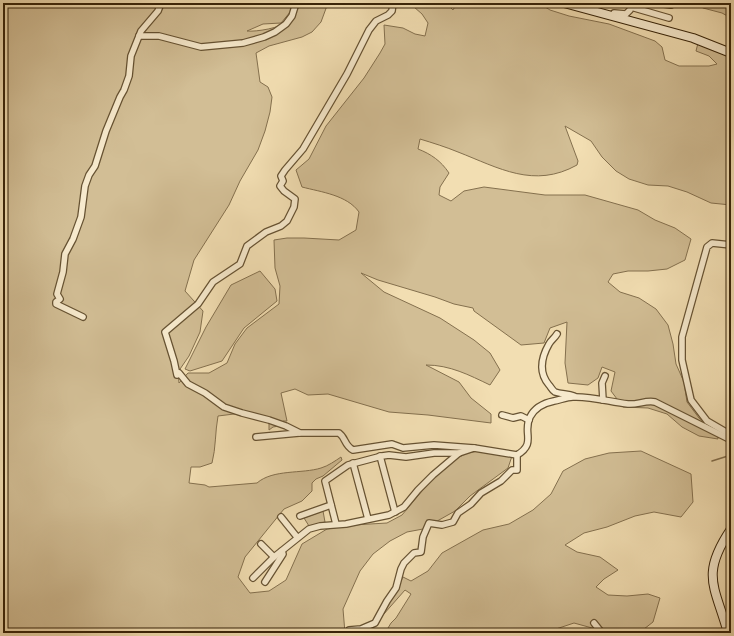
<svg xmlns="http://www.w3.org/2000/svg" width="734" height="636" font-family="'IM FELL Double Pica',serif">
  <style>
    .green { fill: #d2be95; stroke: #84704e }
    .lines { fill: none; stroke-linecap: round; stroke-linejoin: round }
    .stream { stroke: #816d4b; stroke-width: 1.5 }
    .minor-casing { stroke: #665232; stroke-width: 8 }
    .secondary-casing { stroke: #372308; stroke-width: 10 }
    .minor { stroke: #f7eacd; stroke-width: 5.5 }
    .secondary { stroke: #f7eacd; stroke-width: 8 }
  </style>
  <rect width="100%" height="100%" fill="#f2deb2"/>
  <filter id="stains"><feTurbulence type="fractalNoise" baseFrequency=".005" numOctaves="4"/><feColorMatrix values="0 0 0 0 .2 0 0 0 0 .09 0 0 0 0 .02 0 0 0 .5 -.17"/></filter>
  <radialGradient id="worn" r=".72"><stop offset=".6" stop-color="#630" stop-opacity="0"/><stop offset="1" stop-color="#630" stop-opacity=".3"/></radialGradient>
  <!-- green -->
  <g class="green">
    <path d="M 3,3 L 293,3 L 291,11 L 281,23 L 263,24 L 247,31 C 256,32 281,28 288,21 C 291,16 294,8 297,3 L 328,3 L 321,22 L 312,32 L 302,37 L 269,46 L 256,53 L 260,82 L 268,87 L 272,97 L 270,112 L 265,131 L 258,150 L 240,181 L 229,205 L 194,260 L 185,291 L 203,311 L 200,332 L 189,356 L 178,372 L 179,383 L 188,373 L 209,373 L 227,363 L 235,344 L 247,328 L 279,304 L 280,286 L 275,268 L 274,240 L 287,238 L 304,238 L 339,240 L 356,230 L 359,212 C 347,195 321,192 302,187 L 296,170 L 309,159 L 326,126 L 364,78 L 380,53 L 385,44 L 384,25 L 403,28 L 415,34 L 425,36 L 428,23 L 422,14 L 414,7 L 413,3 L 446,3 L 453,10 L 457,3 L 539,3 L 550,10 L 569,16 L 609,24 L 655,41 L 662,47 L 665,60 L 679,66 L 709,66 L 717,64 L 709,56 L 696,51 L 698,43 L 719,49 L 731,58 L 731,205 L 711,203 L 687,192 L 668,186 L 648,185 L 629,179 L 616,171 L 602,157 L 591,141 L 565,126 L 578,161 L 577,165 C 534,189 499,168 458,152 C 446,147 433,143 420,139 L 418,149 C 431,154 441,161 449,173 L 440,187 L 439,195 L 451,201 L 464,191 L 484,187 L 545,195 L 585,195 L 638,210 L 655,220 L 675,228 L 691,239 L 685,260 L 667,269 L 648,271 L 628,271 L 613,274 L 608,282 L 620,292 L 639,298 L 656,309 L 668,325 L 673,344 L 676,364 L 684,382 L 687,402 L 699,418 L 717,433 L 718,439 L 699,436 L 682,427 L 667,414 L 648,408 L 623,407 L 611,391 L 615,372 L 602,367 L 598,378 L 588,385 L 568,383 L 565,363 L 567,322 L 550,328 L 544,343 L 521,345 L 474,311 L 473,308 L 454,304 L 435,297 L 378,280 L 361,273 L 384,292 L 440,318 L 474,340 L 490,353 L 500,370 L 490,385 C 469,375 450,365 426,365 L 459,382 L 471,398 L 491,414 L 491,423 L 428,415 L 389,412 L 328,394 L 308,395 L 295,389 L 281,393 L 287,421 L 283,421 L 279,426 L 273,427 L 269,430 L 269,421 L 234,414 L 218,416 C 215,432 216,448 212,463 L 200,467 L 191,467 L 189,483 L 205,485 L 209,487 L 257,483 C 273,469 302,474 321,468 C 328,466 335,461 341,457 L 342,460 L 323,476 L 316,479 L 312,483 L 312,491 L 302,501 L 284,509 L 245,557 L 238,577 L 250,593 L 269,591 L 286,580 L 302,544 L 327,529 L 353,525 L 387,523 L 402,515 L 432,479 L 456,458 L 468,453 L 478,451 L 512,456 L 508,468 L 470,496 L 455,511 L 423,529 L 407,532 L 390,541 L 373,554 L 360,571 L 343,609 L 345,633 L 3,633 Z"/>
    <path d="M 696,3 L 731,3 L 731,18 L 722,13 L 703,8 Z"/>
    <path d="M 260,271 L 275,289 L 277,301 L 244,328 L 222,361 L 190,371 L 185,369 L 206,327 L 231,285 Z"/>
    <path d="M 641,451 L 691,474 L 693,502 L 681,517 L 654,512 L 635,516 L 607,527 L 584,533 L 565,545 L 577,552 L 600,557 L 618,570 L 604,579 L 596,587 L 608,595 L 627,596 L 648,594 L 660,598 L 653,622 L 644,629 L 624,632 L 603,631 L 574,623 L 550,631 L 547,633 L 385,633 L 391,623 L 396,618 L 411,594 L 405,590 L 383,615 L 403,577 L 411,581 L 428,571 L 442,553 L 483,530 L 509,524 L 533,510 L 551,494 L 563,471 L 585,459 L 609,453 Z"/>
    <path d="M 323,511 L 325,522 L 309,526 L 304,518 Z"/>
  </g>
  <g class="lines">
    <!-- stream -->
    <path class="stream" d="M 712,461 L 731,455"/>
    <defs>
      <g id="minor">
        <path d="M 393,3 L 392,11 L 388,15 L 376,21 L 369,30 L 347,74 L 303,149 L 285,170 L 281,176 L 283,181 L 280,186 L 284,191 L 295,199 L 294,207 L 287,221 L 281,226 L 266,232 L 247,246 L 240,264 L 213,282 L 198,304 L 165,332 L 174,361 L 177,375 L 179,373 L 188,384 L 205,393 L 224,407 L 242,413 L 269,420 L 286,426 L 300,433 L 339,433 C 346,438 344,445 353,450 L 392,444 L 403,448 L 434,445 L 474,448"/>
        <path d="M 657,3 L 671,5"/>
        <path d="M 631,7 L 669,18"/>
        <path d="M 614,13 L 626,14 L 630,10 L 632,3"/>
        <path d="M 139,36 L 159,36 L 201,47 L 243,43 L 264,37 L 275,32 L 286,24 L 292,16 L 296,3"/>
        <path d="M 731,245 L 712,243 L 707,247 L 682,337 L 682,360 L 691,400 L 707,421 L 731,435"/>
        <path d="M 83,317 L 56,304 L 56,302 L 60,299 L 57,294 L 63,272 L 65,254 L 73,239 L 81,217 L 85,186 L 89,175 L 95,166 L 106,131 L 120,97 L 124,90 L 129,76 L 131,56 L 141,31 L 158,11 L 161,3"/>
        <path d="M 557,334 C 554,339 551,340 549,344 C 541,358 538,372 549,385 C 551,387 552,390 555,392 C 561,394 568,394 574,396"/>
        <path d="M 603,400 L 602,383 L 605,376"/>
        <path d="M 502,415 L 513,418 L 521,416 L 529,420"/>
        <path d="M 256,437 L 299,433"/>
        <path d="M 380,456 L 395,512"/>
        <path d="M 353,463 L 368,519"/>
        <path d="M 300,516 L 331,505"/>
        <path d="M 281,517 L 297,537"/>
        <path d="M 336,524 L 325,481 L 348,465 L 382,456 L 389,455 L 406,457 L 434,453 L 459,453"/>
        <path d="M 261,544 L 274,557"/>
        <path d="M 253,578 L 274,557 L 309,529 L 320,526 L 346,524 L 389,515 L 404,507 L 418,490 L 433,475 L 459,453 L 474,448 L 517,455 C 537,443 522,433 530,417 C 535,407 544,403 554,401 C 560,400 567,397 573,397 C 591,396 610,402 628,404 C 637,405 646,400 655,402 L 731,440"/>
        <path d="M 265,582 L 283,554 L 282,551"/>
        <path d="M 594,623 L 602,633"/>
        <path d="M 347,633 L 349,630 L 361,629 L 375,623 L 387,601 L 396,588 L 401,569 L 404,563 L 414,553 L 421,552 L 423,537 L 429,523 L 442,525 L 453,522 L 458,513 L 471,504 L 481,493 L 501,481 L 512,470 L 517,470 L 517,455"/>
      </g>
      <g id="secondary">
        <path d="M 564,3 L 693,38 L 731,53"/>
        <path d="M 728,633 C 715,586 700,575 731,529"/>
      </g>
    </defs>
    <!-- minor casing -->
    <use href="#minor" class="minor-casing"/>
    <!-- secondary casing -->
    <use href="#secondary" class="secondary-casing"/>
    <!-- minor -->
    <use href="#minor" class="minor"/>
    <!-- secondary -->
    <use href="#secondary" class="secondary"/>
  </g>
  <!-- margin -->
  <rect width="734" height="636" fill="none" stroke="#f2deb2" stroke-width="16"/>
  <rect x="4" y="4" width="726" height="628" fill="none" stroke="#372308" stroke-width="2"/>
  <rect x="8" y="8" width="718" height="620" fill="none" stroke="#372308"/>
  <rect width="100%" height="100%" filter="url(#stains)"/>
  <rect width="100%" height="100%" fill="url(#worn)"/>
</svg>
